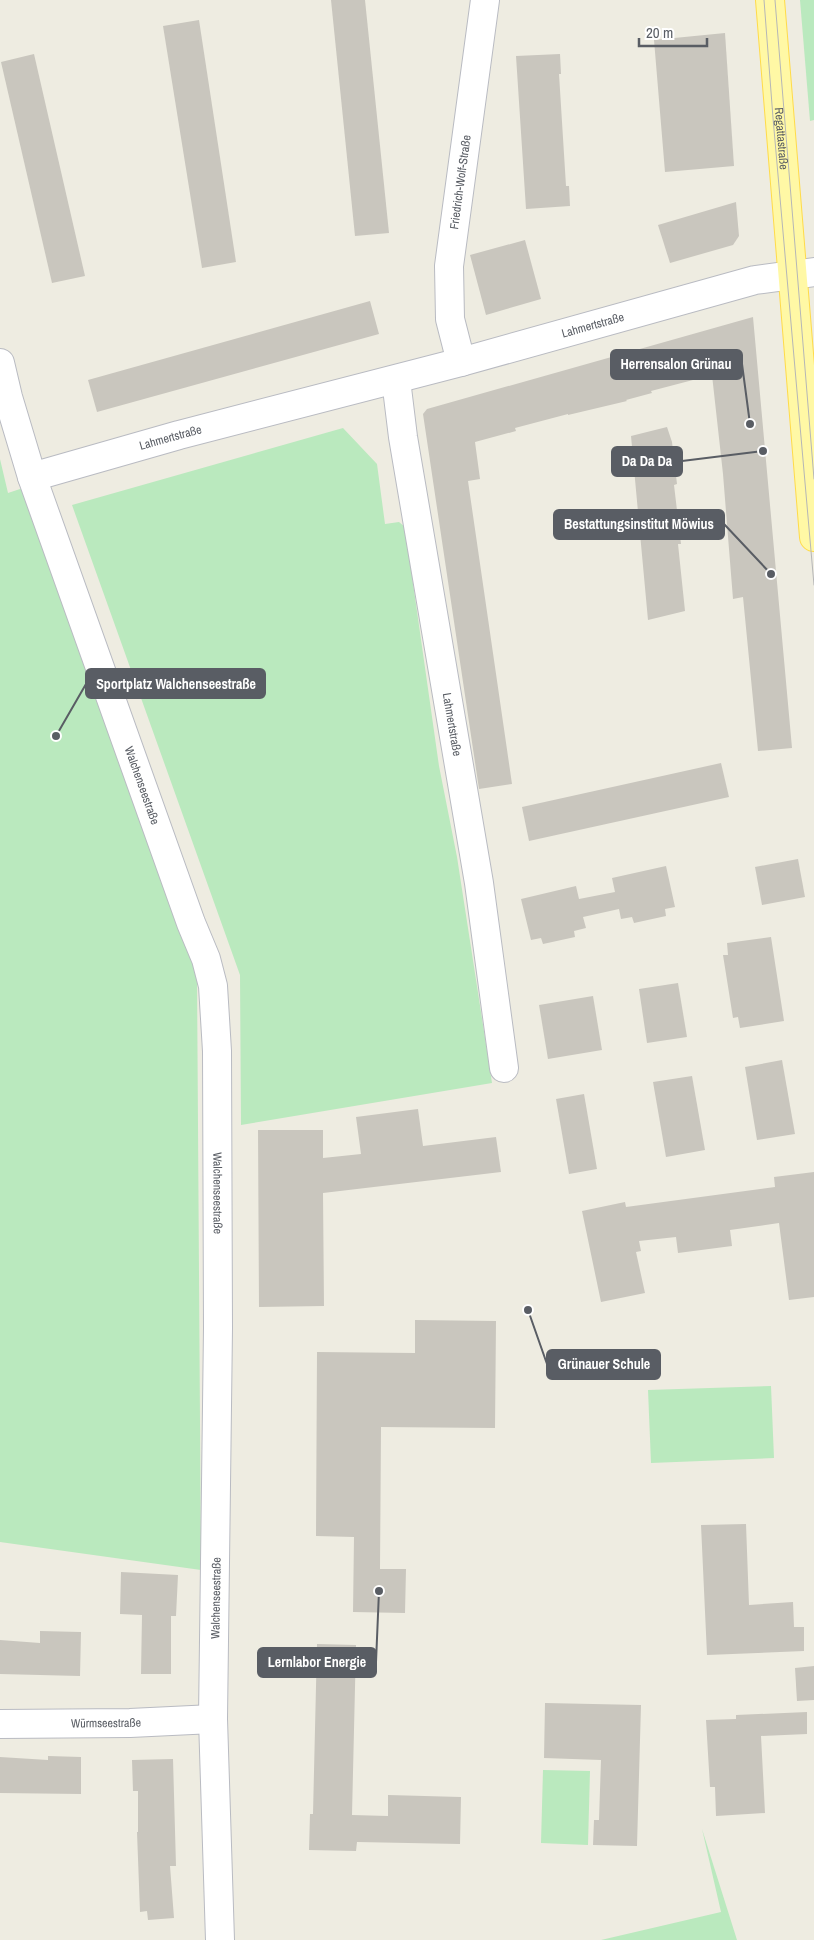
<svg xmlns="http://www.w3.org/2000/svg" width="814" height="1940" font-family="'Archivo Narrow',sans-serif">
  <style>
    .green { fill: #bae9be }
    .building { fill: #c9c6be }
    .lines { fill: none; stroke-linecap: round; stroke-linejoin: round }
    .minor-casing { stroke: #b9bbc2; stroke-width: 30 }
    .major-casing { stroke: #ffdb49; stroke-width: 30 }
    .minor { stroke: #fff; stroke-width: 28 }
    .major { stroke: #fff8a5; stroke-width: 28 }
    .tram { stroke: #b5b6b7; stroke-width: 1 }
    .labels { text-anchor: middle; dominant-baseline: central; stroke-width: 4; stroke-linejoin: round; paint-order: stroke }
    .street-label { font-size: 12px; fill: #595d64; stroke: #fff }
    .leader { fill: none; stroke: #595d64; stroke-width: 2 }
    .callout-dot { fill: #595d64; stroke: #fff; stroke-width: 2 }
    .callout { fill: #595d64; stroke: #595d64; stroke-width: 2 }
    .callout-label { font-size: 14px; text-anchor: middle; font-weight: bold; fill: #fff }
  </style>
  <rect width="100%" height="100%" fill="#eeece1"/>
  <!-- green -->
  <g class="green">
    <path d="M 800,0 L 814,0 L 814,120 L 810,121 Z"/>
    <path d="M 343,428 L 377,464 L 385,524 L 399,522 L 405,527 L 439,766 L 457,857 L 492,1083 L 241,1125 L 240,975 L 72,505 Z"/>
    <path d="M 0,459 L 8,493 L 23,488 L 197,976 L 201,1570 L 0,1542 Z"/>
    <path d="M 771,1386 L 774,1458 L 651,1463 L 648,1390 Z"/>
    <path d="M 543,1770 L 590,1771 L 588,1845 L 541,1843 Z"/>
    <path d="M 702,1829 L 737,1940 L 601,1940 L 721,1912 Z"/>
  </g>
  <!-- building -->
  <g class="building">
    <path d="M 331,0 L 365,0 L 389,233 L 355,236 Z"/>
    <path d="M 199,20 L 236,262 L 202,268 L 163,26 Z"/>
    <path d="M 725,33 L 734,166 L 665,172 L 654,40 Z"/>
    <path d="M 34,54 L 85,276 L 52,283 L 1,62 Z"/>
    <path d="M 560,54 L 561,74 L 559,74 L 566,186 L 569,186 L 570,206 L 526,209 L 516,56 Z"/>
    <path d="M 736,202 L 739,236 L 733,245 L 670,263 L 658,225 Z"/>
    <path d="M 525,240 L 541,299 L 486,315 L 470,255 Z"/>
    <path d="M 370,301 L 379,334 L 97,412 L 88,380 Z"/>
    <path d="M 753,317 L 792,748 L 758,751 L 743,597 L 733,599 L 723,474 L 712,375 L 651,391 L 652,393 L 626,400 L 627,401 L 568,415 L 568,414 L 515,428 L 516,431 L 475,442 L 480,479 L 468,481 L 512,784 L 479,789 L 423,414 L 427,409 Z"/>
    <path d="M 667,427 L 672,442 L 677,484 L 674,485 L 681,544 L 678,544 L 685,611 L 648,620 L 631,436 Z"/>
    <path d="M 721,763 L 729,797 L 529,841 L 522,807 Z"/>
    <path d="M 798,859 L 805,897 L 762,905 L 755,867 Z"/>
    <path d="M 666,866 L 675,907 L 665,909 L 666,916 L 634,923 L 632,917 L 621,919 L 619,909 L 583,917 L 586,928 L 574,931 L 575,937 L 543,944 L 541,938 L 531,940 L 521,899 L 576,886 L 579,899 L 615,892 L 612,878 Z"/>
    <path d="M 771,937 L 784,1021 L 740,1028 L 738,1017 L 733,1018 L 723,955 L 728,955 L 727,943 Z"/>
    <path d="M 678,983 L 687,1037 L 647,1043 L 639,989 Z"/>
    <path d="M 593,996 L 602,1050 L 548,1059 L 539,1005 Z"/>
    <path d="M 782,1060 L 795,1134 L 757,1140 L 745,1067 Z"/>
    <path d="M 692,1076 L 705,1150 L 666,1157 L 653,1082 Z"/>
    <path d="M 584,1094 L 597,1169 L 569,1174 L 556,1099 Z"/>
    <path d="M 418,1109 L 423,1146 L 496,1137 L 501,1172 L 323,1193 L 324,1306 L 259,1307 L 258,1130 L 323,1130 L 323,1158 L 361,1154 L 356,1117 Z"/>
    <path d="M 814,1172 L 814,1297 L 789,1300 L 779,1223 L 730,1230 L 732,1246 L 678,1253 L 676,1237 L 639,1241 L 641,1251 L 636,1252 L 645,1293 L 601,1302 L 582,1211 L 625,1202 L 626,1207 L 775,1187 L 774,1177 Z"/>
    <path d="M 415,1320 L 496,1321 L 495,1428 L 381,1427 L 380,1569 L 406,1569 L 405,1613 L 353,1612 L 354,1537 L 316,1536 L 317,1352 L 415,1353 Z"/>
    <path d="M 746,1524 L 749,1605 L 793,1602 L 794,1627 L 804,1627 L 804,1651 L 707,1655 L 701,1525 Z"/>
    <path d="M 121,1572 L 178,1575 L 176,1616 L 171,1616 L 171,1674 L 141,1674 L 142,1615 L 120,1614 Z"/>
    <path d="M 40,1631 L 81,1632 L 80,1676 L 0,1674 L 0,1640 L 40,1643 Z"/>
    <path d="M 317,1644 L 356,1645 L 352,1815 L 388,1816 L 388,1795 L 461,1797 L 460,1844 L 357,1842 L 356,1851 L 309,1850 L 310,1814 L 313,1814 Z"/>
    <path d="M 814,1666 L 814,1700 L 797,1701 L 795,1668 Z"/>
    <path d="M 545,1703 L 641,1705 L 637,1846 L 593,1845 L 594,1820 L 599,1820 L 601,1760 L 544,1758 Z"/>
    <path d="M 807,1712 L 807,1734 L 761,1736 L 765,1813 L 716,1816 L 715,1787 L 710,1787 L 706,1720 L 736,1719 L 736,1715 Z"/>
    <path d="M 48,1756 L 81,1757 L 81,1794 L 0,1793 L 0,1757 L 48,1760 Z"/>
    <path d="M 173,1759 L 176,1866 L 170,1866 L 174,1918 L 148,1920 L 147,1911 L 140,1912 L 137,1832 L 138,1832 L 138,1791 L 133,1791 L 132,1760 Z"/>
  </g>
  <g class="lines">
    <defs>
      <g id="minor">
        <path id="s1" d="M 461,362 L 450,319 L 449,266 L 485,0"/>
        <path id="s2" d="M 0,363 L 8,397 L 32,477 L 191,923 L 206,959 L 213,986 L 217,1051 L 218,1328 L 213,1719 L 220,1940"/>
        <path id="s3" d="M 396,380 L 403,437 L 479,883 L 504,1068"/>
        <path id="s4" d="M 32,477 L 179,435 L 461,362 L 755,280 L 814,272"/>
        <path id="s5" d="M 0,1724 L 130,1723 L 213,1719"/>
      </g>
      <g id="major">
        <path id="s6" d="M 770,0 L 814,537"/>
      </g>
    </defs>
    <!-- minor casing -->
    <use href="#minor" class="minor-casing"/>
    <!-- major casing -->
    <use href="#major" class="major-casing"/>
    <!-- minor -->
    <use href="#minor" class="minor"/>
    <!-- major -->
    <use href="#major" class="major"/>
    <!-- tram -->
    <g class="tram">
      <path d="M 764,0 L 773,118 L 814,585"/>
      <path d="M 775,0 L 814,479"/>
    </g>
  </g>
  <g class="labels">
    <!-- street labels -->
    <g class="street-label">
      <text stroke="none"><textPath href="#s6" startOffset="139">Regattastraße</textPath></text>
      <text stroke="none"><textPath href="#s1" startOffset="182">Friedrich-Wolf-Straße</textPath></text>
      <text stroke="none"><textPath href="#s4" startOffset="581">Lahmertstraße</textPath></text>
      <text stroke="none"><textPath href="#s4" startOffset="144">Lahmertstraße</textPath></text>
      <text stroke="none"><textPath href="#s3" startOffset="349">Lahmertstraße</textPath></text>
      <text stroke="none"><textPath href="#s2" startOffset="446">Walchenseestraße</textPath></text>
      <text stroke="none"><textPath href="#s2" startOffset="866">Walchenseestraße</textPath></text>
      <text transform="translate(216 1598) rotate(-89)">Walchenseestraße</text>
      <text stroke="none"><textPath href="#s5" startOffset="106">Würmseestraße</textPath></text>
    </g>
  </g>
  <!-- callouts -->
  <path class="leader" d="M750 424L742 364M763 451L682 461M771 574L724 524M56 736L86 684M528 1310L547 1364M379 1591L376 1662"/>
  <g class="callout-dot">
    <circle cx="750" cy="424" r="5"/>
    <circle cx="763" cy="451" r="5"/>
    <circle cx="771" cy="574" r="5"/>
    <circle cx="56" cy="736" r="5"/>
    <circle cx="528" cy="1310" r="5"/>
    <circle cx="379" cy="1591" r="5"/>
  </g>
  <g class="callout">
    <rect x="611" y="350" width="131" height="29" rx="5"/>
    <rect x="612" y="447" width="70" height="29" rx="5"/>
    <rect x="554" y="510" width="170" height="29" rx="5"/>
    <rect x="86" y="669" width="179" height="29" rx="5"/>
    <rect x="547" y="1350" width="113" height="29" rx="5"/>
    <rect x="258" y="1648" width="118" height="29" rx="5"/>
  </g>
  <g class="callout-label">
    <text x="676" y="369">Herrensalon Grünau</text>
    <text x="647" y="466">Da Da Da</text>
    <text x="639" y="529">Bestattungsinstitut Möwius</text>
    <text x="176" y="689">Sportplatz Walchenseestraße</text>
    <text x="604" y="1369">Grünauer Schule</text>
    <text x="317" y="1667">Lernlabor Energie</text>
  </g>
  <!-- scale -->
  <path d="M639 38v8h68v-8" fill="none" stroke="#595d64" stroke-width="2.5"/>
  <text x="646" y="38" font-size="15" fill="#595d64" stroke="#ffffff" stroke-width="4" paint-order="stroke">20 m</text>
</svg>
